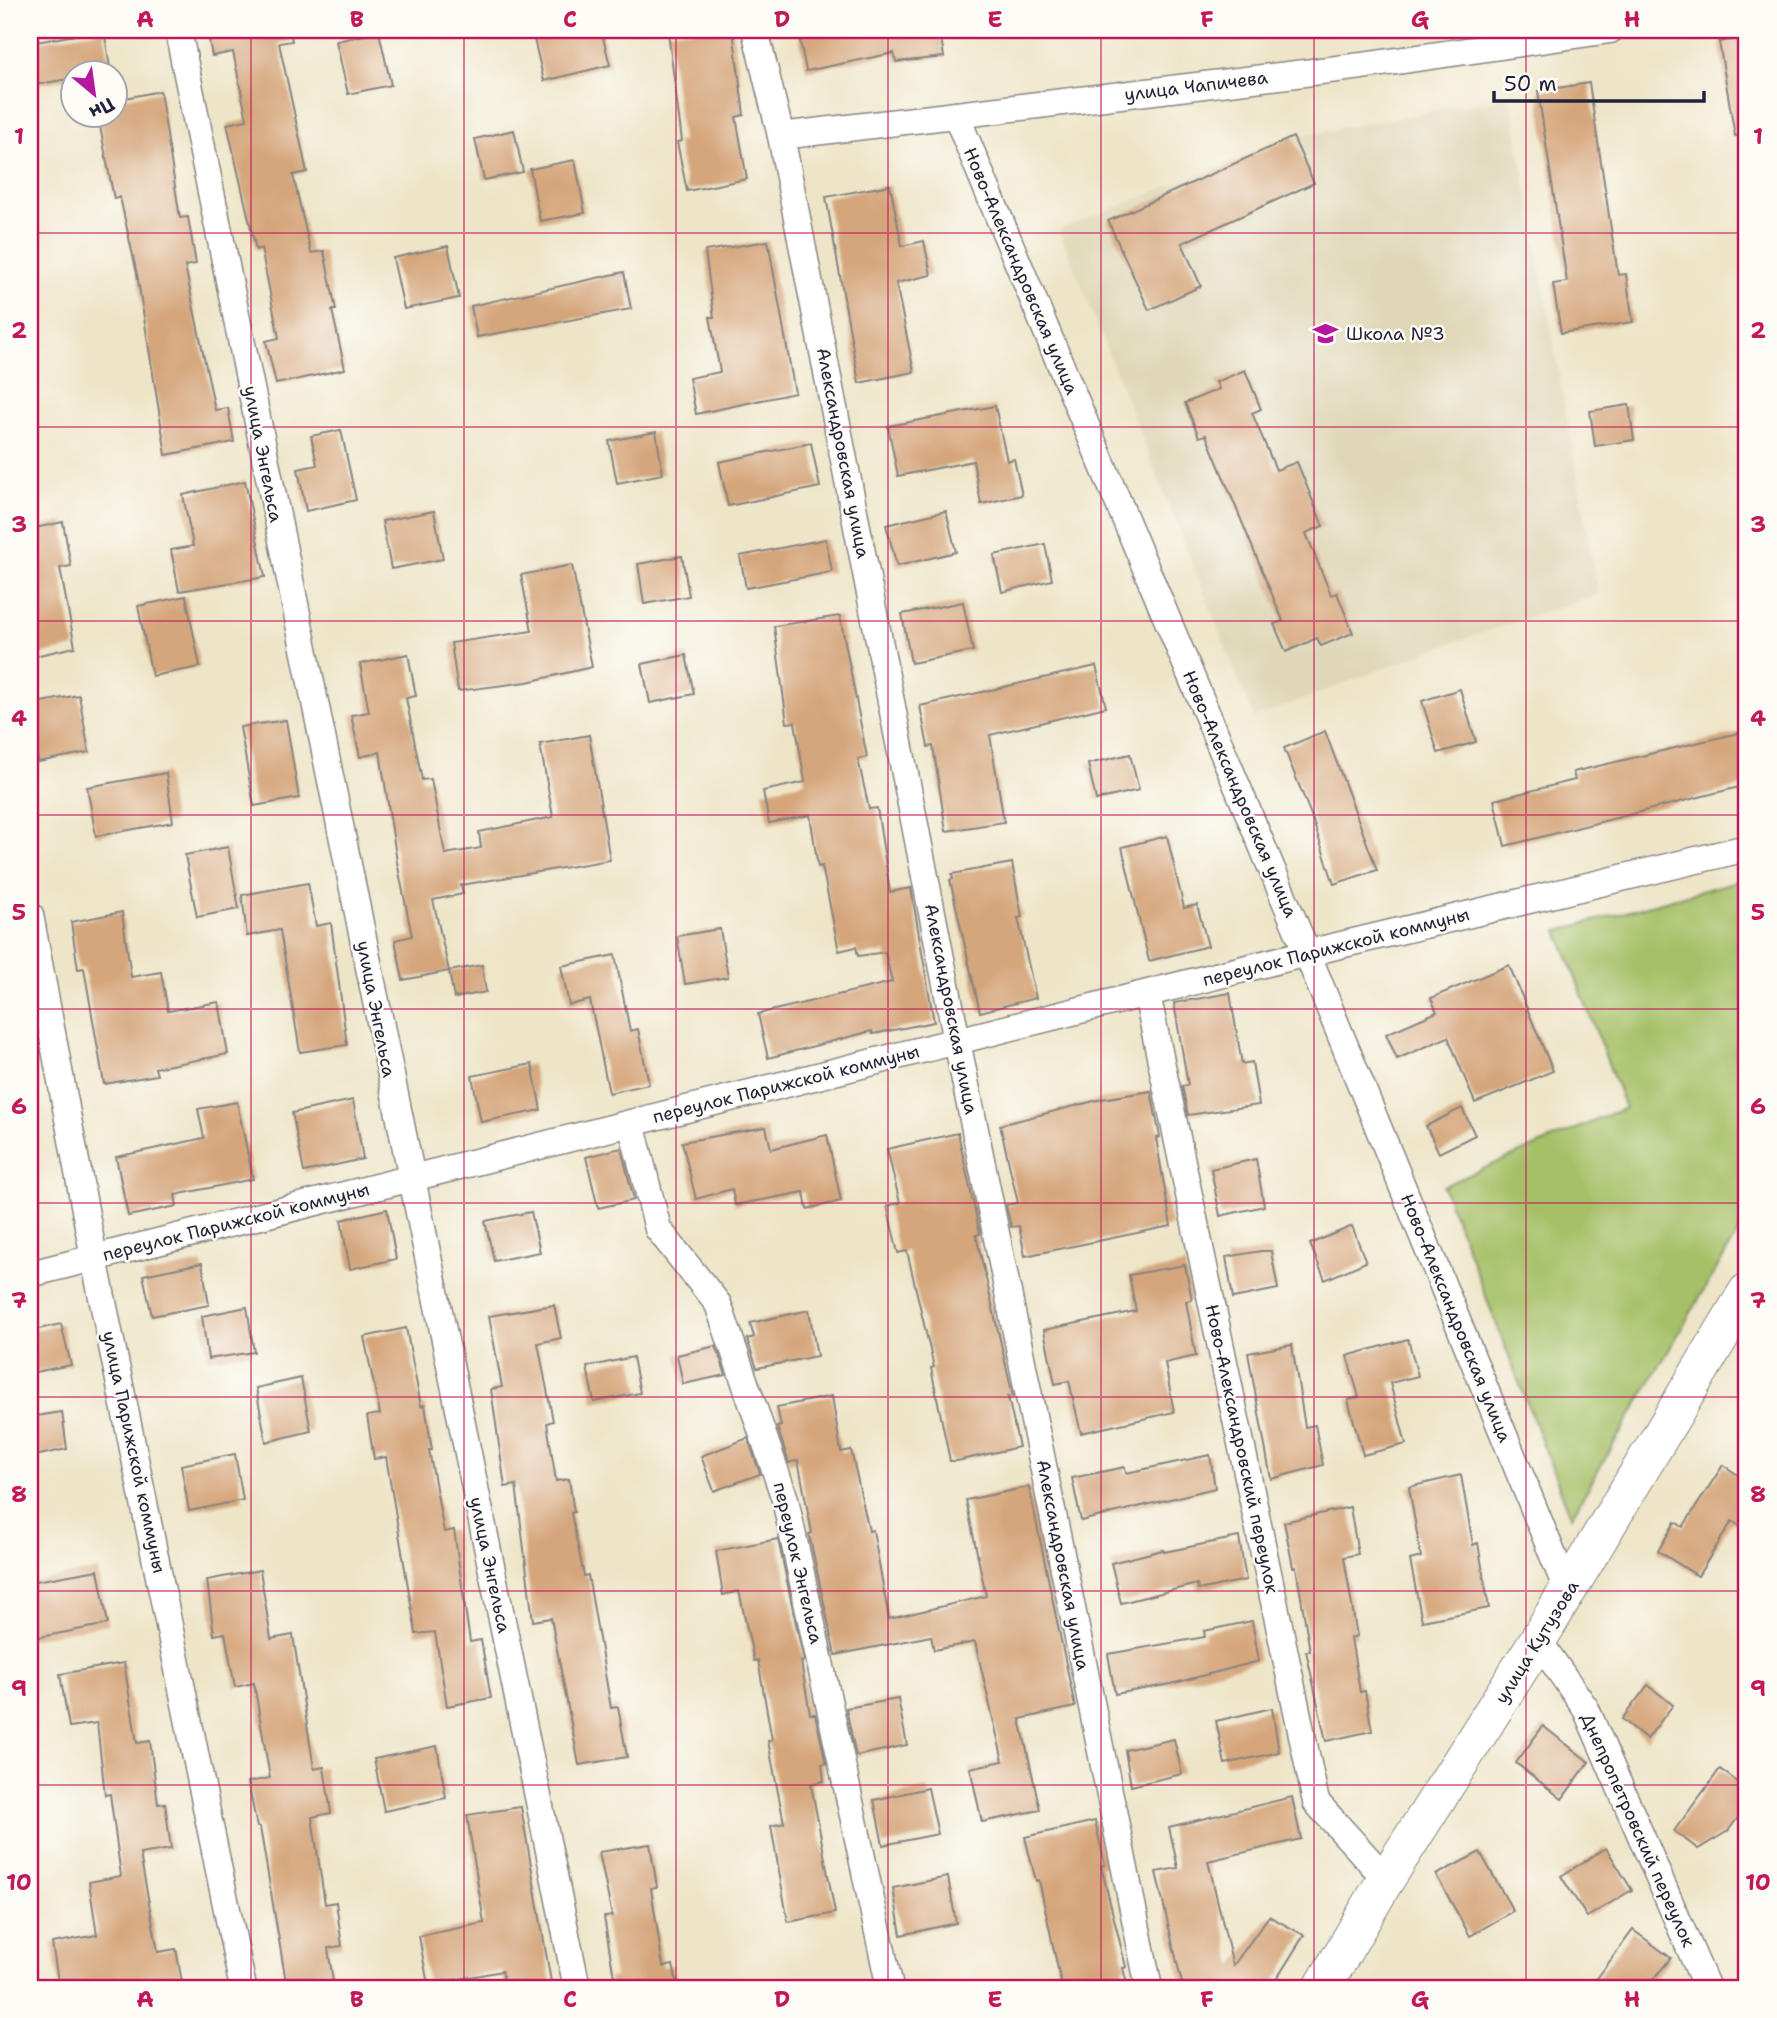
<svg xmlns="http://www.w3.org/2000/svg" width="1777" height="2018" font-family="'Shantell Sans',sans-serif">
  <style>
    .built { fill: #dfd7b7 }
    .green { fill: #a5c066; stroke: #647150; stroke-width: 2 }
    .building { fill: #d5a67c }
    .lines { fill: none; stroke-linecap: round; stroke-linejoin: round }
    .minor-casing { stroke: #888482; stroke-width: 29 }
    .secondary-casing { stroke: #888482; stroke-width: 39 }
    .minor { stroke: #fff; stroke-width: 26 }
    .secondary { stroke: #fff; stroke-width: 37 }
    .grid { fill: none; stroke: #c2185b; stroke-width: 2; stroke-opacity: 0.55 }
    .labels { text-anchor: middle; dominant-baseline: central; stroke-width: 5; stroke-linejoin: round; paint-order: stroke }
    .street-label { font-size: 18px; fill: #22223b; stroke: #fdfcf7 }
    .poi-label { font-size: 18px; fill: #22223b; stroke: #fdfcf7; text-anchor: start }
    .neatline { fill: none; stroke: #c2185b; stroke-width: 2.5 }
    .grid-label { font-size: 23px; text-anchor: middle; font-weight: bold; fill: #c2185b }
  </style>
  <rect width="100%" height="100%" fill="#fdfcf7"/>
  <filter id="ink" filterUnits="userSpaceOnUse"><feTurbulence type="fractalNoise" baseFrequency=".0143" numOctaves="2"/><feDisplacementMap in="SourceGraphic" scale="14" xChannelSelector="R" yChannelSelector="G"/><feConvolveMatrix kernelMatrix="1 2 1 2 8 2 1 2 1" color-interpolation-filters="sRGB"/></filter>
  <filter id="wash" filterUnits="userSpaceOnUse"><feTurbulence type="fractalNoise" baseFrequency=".00686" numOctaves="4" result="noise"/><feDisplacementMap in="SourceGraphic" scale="28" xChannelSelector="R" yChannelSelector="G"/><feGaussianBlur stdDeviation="1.57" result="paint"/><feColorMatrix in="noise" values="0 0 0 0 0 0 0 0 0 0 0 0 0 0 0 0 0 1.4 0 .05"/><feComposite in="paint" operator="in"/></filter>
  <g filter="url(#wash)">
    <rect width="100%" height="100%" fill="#eee5c8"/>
    <!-- built -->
    <path class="built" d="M 1510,97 L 1598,594 L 1442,646 L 1254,718 L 1059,230 L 1293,137 Z"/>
    <!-- green -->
    <path class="green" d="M 1747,878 L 1747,1217 L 1571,1517 L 1443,1186 L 1625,1108 L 1558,931 Z"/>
    <g id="blocks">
      <!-- building -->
      <g class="building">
        <path d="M 104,30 L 111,74 L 74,74 L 74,78 L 34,85 L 30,43 Z"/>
        <path d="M 207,30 L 290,30 L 292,41 L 279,43 L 307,172 L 293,175 L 311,253 L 324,251 L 336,310 L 332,310 L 345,369 L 276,384 L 266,341 L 279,338 L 261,248 L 256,250 L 227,124 L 247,120 L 233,52 L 212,56 Z"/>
        <path d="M 573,30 L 601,30 L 610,65 L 544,81 L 534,39 Z"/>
        <path d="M 680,30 L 733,30 L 744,115 L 736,117 L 747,179 L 687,191 L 677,142 L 682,141 L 668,32 Z"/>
        <path d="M 798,30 L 940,30 L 944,57 L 896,62 L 894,53 L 806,71 Z"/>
        <path d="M 379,32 L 391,85 L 348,94 L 336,41 Z"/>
        <path d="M 1747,37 L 1747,135 L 1735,136 L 1719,42 Z"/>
        <path d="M 1589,83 L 1618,275 L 1626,274 L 1633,322 L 1561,333 L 1553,284 L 1567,282 L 1538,91 Z"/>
        <path d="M 160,91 L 180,218 L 188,217 L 196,264 L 185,266 L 215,410 L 228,408 L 234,442 L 166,455 L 137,274 L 120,197 L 114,199 L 98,116 L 116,116 L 116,100 Z"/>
        <path d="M 514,130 L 523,172 L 484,180 L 475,139 Z"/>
        <path d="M 1293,137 L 1314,183 L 1182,243 L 1201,286 L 1149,310 L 1108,221 Z"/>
        <path d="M 575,160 L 585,213 L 540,221 L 530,169 Z"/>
        <path d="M 890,185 L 902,246 L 924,241 L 931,275 L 896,283 L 914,372 L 859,383 L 826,197 Z"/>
        <path d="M 768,241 L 795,393 L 696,414 L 689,378 L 720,372 L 710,317 L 714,317 L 705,251 Z"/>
        <path d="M 448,246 L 459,298 L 404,309 L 393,258 Z"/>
        <path d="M 624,272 L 631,309 L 477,337 L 471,306 Z"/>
        <path d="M 1245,370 L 1261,409 L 1252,413 L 1276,470 L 1297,462 L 1323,526 L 1306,533 L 1331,595 L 1337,593 L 1353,633 L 1321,646 L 1317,638 L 1286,652 L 1274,624 L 1283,621 L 1206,435 L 1199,437 L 1185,403 L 1219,389 L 1216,382 Z"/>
        <path d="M 1629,405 L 1634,440 L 1595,446 L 1590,411 Z"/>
        <path d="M 995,406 L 1007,461 L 1014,459 L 1022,495 L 981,504 L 973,461 L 898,476 L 888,426 Z"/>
        <path d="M 341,430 L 356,500 L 306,511 L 298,469 L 317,465 L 311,436 Z"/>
        <path d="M 656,432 L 663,474 L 617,483 L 609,441 Z"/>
        <path d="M 811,443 L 820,487 L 728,506 L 719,462 Z"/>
        <path d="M 245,481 L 265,577 L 179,591 L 171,550 L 193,546 L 183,495 Z"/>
        <path d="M 434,511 L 443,559 L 391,569 L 382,521 Z"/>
        <path d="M 946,511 L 956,552 L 897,566 L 886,525 Z"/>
        <path d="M 63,522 L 71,566 L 60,568 L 75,647 L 30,657 L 30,529 Z"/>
        <path d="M 826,539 L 832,572 L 746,588 L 740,556 Z"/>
        <path d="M 1045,544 L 1052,580 L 1002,592 L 994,555 Z"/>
        <path d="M 682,556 L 689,596 L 644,604 L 638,564 Z"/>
        <path d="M 572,565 L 592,667 L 527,682 L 458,691 L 451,643 L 532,631 L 521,575 Z"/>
        <path d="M 186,596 L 200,667 L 152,676 L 138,606 Z"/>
        <path d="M 963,602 L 973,651 L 911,663 L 902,614 Z"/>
        <path d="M 840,616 L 867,757 L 858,759 L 869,809 L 877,808 L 890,892 L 911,888 L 934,1022 L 873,1034 L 872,1031 L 768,1058 L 758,1014 L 892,982 L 885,952 L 858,956 L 856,947 L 839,951 L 822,866 L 818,867 L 810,815 L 769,823 L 763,791 L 805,782 L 795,722 L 787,723 L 774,626 Z"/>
        <path d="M 408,654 L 416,696 L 406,698 L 422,780 L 431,779 L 445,854 L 481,848 L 479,832 L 553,817 L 540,744 L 589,735 L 610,860 L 461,885 L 463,894 L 433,900 L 449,971 L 403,980 L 395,940 L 412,936 L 397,862 L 380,752 L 360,757 L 351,715 L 369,712 L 360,664 Z"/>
        <path d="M 686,655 L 694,694 L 650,703 L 642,664 Z"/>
        <path d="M 1096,666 L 1106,707 L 990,735 L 1004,822 L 946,831 L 933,746 L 928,747 L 920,706 Z"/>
        <path d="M 1460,689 L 1476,742 L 1438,753 L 1422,701 Z"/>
        <path d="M 79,695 L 89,752 L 38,762 L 30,704 Z"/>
        <path d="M 286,720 L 299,798 L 254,806 L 240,727 Z"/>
        <path d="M 1325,731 L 1377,870 L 1334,884 L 1311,815 L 1284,748 Z"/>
        <path d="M 1747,731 L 1747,785 L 1505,846 L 1494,800 L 1575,780 L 1573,772 Z"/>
        <path d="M 1130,754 L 1139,790 L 1096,800 L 1088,764 Z"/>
        <path d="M 166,773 L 173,822 L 96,836 L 87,787 Z"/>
        <path d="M 1167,836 L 1184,908 L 1197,905 L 1208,946 L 1149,961 L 1122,847 Z"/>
        <path d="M 228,847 L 239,909 L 197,917 L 185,855 Z"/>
        <path d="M 1012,863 L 1022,917 L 1018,918 L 1036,998 L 980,1012 L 950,880 L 953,879 L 952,874 Z"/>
        <path d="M 308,883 L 316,926 L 331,923 L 347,1045 L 300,1052 L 280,930 L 247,936 L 242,895 Z"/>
        <path d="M 122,912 L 131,977 L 161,972 L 168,1011 L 219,1002 L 228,1054 L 155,1068 L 157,1075 L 104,1084 L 84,968 L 78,969 L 71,922 Z"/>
        <path d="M 720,929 L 728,977 L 685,984 L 677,936 Z"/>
        <path d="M 615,955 L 630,1031 L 638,1029 L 649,1084 L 609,1093 L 590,1000 L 569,1005 L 561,966 Z"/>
        <path d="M 482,965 L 486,992 L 454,998 L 449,971 Z"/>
        <path d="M 1509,965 L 1553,1071 L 1475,1103 L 1448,1037 L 1397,1059 L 1386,1034 L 1437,1012 L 1431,998 Z"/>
        <path d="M 1230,993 L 1242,1064 L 1252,1062 L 1259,1105 L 1188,1115 L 1182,1086 L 1188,1085 L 1174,1003 Z"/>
        <path d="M 532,1064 L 541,1110 L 481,1122 L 472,1076 Z"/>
        <path d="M 1151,1091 L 1160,1137 L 1156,1138 L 1171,1226 L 1025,1256 L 1019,1226 L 1011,1227 L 1006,1205 L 1018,1203 L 1000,1125 L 1102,1099 Z"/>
        <path d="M 353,1100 L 363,1159 L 304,1172 L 292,1113 Z"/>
        <path d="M 237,1102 L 253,1179 L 175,1195 L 177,1206 L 128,1216 L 116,1157 L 204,1138 L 198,1109 Z"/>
        <path d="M 1462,1108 L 1475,1135 L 1439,1153 L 1426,1126 Z"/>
        <path d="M 766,1127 L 771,1149 L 827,1135 L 841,1201 L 807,1209 L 804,1192 L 735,1205 L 732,1189 L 696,1199 L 682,1142 Z"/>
        <path d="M 958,1133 L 980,1234 L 976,1235 L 1013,1396 L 1008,1397 L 1019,1447 L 957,1461 L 950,1461 L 931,1368 L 934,1367 L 907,1251 L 898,1253 L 887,1206 L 900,1203 L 887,1149 Z"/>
        <path d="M 621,1148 L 634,1200 L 598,1208 L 586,1157 Z"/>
        <path d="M 1256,1159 L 1264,1206 L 1220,1216 L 1211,1169 Z"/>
        <path d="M 387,1209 L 396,1259 L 350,1269 L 341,1220 Z"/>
        <path d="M 531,1212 L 540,1252 L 494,1261 L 485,1221 Z"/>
        <path d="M 1352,1226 L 1366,1262 L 1325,1280 L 1310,1244 Z"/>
        <path d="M 1261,1251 L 1271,1251 L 1278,1289 L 1233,1298 L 1226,1257 Z"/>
        <path d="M 202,1263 L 209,1305 L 152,1316 L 143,1275 Z"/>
        <path d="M 1185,1265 L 1192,1300 L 1186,1301 L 1196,1356 L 1165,1363 L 1174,1412 L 1081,1433 L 1069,1381 L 1055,1384 L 1044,1330 L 1136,1311 L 1129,1275 Z"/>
        <path d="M 554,1305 L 561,1338 L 538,1343 L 553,1421 L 547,1423 L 556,1481 L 569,1479 L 574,1512 L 571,1513 L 584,1576 L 588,1575 L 611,1708 L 618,1707 L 627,1757 L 579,1765 L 551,1618 L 533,1621 L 516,1485 L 505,1487 L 491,1389 L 502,1387 L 489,1316 Z"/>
        <path d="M 247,1307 L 254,1352 L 208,1359 L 202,1316 Z"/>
        <path d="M 809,1310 L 817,1356 L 757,1368 L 747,1339 L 754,1337 L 750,1323 Z"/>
        <path d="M 61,1324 L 71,1365 L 30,1373 L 30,1331 Z"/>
        <path d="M 406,1328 L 421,1406 L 425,1405 L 432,1450 L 429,1450 L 444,1532 L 454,1530 L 470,1642 L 481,1640 L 491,1698 L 447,1706 L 435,1632 L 416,1634 L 386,1457 L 374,1459 L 367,1416 L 380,1414 L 364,1337 Z"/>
        <path d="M 1408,1339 L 1418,1376 L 1390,1383 L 1406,1444 L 1363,1455 L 1348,1400 L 1359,1397 L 1347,1356 Z"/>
        <path d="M 1292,1345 L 1305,1427 L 1315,1425 L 1323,1465 L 1271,1479 L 1248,1353 Z"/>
        <path d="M 716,1346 L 726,1375 L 683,1384 L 677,1355 Z"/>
        <path d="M 633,1357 L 640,1393 L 594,1402 L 587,1367 Z"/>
        <path d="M 301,1378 L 311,1431 L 266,1442 L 256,1388 Z"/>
        <path d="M 832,1396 L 841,1452 L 851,1450 L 869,1531 L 873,1530 L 889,1619 L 986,1596 L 966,1500 L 1029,1487 L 1075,1707 L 1020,1719 L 1040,1810 L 982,1822 L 970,1768 L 1003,1761 L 975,1642 L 934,1650 L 931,1636 L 835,1655 L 809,1534 L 812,1533 L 798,1460 L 789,1463 L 777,1427 L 781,1426 L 777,1407 Z"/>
        <path d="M 62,1412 L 67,1449 L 30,1457 L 30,1417 Z"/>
        <path d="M 748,1438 L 760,1474 L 714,1491 L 701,1456 Z"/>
        <path d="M 235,1454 L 243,1500 L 189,1511 L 181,1465 Z"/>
        <path d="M 1210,1455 L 1215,1488 L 1081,1521 L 1072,1478 L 1125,1467 L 1126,1473 Z"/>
        <path d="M 1723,1465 L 1747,1481 L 1747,1530 L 1732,1521 L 1698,1576 L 1658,1551 L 1675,1522 L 1683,1527 Z"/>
        <path d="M 1461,1475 L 1473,1545 L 1478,1543 L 1489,1608 L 1422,1621 L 1410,1560 L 1421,1557 L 1409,1487 Z"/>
        <path d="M 1350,1507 L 1358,1554 L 1344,1557 L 1357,1636 L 1351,1638 L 1360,1692 L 1365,1691 L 1372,1731 L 1326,1741 L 1306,1651 L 1310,1651 L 1296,1567 L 1293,1567 L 1284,1522 Z"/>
        <path d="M 1239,1537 L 1246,1580 L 1198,1590 L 1197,1584 L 1121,1603 L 1111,1563 L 1163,1550 L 1164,1552 Z"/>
        <path d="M 778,1539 L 804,1661 L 801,1662 L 810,1714 L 815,1714 L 826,1763 L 822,1764 L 824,1781 L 811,1784 L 835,1913 L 788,1922 L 771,1826 L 784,1823 L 768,1741 L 772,1740 L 758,1660 L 754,1661 L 739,1591 L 723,1595 L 716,1551 Z"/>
        <path d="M 98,1570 L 108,1624 L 30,1639 L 30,1582 Z"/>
        <path d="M 260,1570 L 271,1639 L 293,1635 L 314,1769 L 324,1767 L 331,1813 L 312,1817 L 325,1904 L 336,1902 L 342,1946 L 328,1948 L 334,1988 L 287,1988 L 260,1827 L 257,1827 L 248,1782 L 270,1778 L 254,1683 L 235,1687 L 225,1633 L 214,1635 L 207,1580 Z"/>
        <path d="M 1252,1621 L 1259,1661 L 1171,1684 L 1115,1694 L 1108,1654 L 1205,1637 L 1204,1631 Z"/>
        <path d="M 124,1663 L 137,1743 L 150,1741 L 158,1804 L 165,1803 L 171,1849 L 140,1854 L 158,1952 L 176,1949 L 183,1988 L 59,1988 L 52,1943 L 97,1935 L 89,1882 L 121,1876 L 110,1794 L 105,1795 L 97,1723 L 69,1727 L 60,1674 Z"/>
        <path d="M 1648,1685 L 1673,1705 L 1647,1739 L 1622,1719 Z"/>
        <path d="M 898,1699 L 907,1745 L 856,1756 L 846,1708 Z"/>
        <path d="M 1272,1708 L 1279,1752 L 1225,1764 L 1216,1721 Z"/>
        <path d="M 1543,1726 L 1589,1762 L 1562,1799 L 1516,1763 Z"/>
        <path d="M 1174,1739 L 1182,1774 L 1131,1786 L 1125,1750 Z"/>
        <path d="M 437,1746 L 446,1798 L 384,1811 L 374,1759 Z"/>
        <path d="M 1720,1769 L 1747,1789 L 1747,1805 L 1728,1831 L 1698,1849 L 1674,1831 Z"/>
        <path d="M 928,1788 L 938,1834 L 883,1845 L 874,1800 Z"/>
        <path d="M 1292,1797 L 1301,1839 L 1208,1861 L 1233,1966 L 1269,1916 L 1304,1935 L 1271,1988 L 1183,1988 L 1156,1872 L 1178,1868 L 1169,1827 Z"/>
        <path d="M 521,1807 L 552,1988 L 505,1988 L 502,1971 L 428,1985 L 419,1936 L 484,1923 L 467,1815 Z"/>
        <path d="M 1095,1821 L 1105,1865 L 1101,1866 L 1126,1967 L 1123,1968 L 1128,1988 L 1062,1988 L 1039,1880 L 1036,1881 L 1025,1837 Z"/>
        <path d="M 650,1844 L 657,1887 L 651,1888 L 663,1967 L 673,1965 L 678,1988 L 610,1988 L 609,1978 L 614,1977 L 604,1917 L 612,1916 L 599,1852 Z"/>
        <path d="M 1606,1848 L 1632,1890 L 1587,1917 L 1561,1876 Z"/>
        <path d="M 1480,1852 L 1513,1911 L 1470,1936 L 1436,1875 Z"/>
        <path d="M 948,1877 L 956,1923 L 901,1935 L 893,1888 Z"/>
        <path d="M 1633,1930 L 1671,1958 L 1646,1988 L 1590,1988 Z"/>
      </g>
    </g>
  </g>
  <g filter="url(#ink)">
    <use href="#blocks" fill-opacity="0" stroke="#888482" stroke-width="2"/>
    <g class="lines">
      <defs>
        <g id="minor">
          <path d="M 178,30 L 577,1988"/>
          <path d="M 755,30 L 781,136 L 957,1041 L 1149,1988"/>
          <path d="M 956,115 L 1307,953 L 1568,1592"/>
          <path d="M 781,136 L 1362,66 L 1610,30"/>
          <path d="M 30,915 L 94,1258 L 243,1988"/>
          <path d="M 1147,994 L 1316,1802 L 1386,1879"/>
          <path d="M 631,1123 L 658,1229 L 718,1304 L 785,1499 L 890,1988"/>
          <path d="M 30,1274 L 1307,953 L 1747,848"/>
          <path d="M 1538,1640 L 1586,1709 L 1707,1988"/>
        </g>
        <path id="secondary" d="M 1322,1988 L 1386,1879 L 1538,1640 L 1747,1292"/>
      </defs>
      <!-- minor casing -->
      <use href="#minor" class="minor-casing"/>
      <!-- secondary casing -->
      <use href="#secondary" class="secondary-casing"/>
      <!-- minor -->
      <use href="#minor" class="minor"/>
      <!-- secondary -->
      <use href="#secondary" class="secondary"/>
    </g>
  </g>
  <!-- grid -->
  <path class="grid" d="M 251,30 L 251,1988M 464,30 L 464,1988M 676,30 L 676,1988M 888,30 L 888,1988M 1101,30 L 1101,1988M 1314,30 L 1314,1988M 1526,30 L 1526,1988M 30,233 L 1747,233M 30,427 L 1747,427M 30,621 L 1747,621M 30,815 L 1747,815M 30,1009 L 1747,1009M 30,1203 L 1747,1203M 30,1397 L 1747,1397M 30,1591 L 1747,1591M 30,1785 L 1747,1785"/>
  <!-- icons -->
  <defs>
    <symbol id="school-bare" viewBox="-9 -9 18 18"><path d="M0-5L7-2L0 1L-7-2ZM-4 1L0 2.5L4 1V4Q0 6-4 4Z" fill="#b5179e" stroke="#fdfcf7" stroke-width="2.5" paint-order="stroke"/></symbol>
  </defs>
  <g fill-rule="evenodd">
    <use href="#school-bare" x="1308" y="316" width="35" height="35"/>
  </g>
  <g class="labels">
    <!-- street labels -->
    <g class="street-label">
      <text transform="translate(1196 86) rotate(-7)">улица Чапичева</text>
      <text transform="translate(1021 271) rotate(67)">Ново-Александровская улица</text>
      <text transform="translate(843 453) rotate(79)">Александровская улица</text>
      <text transform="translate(263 454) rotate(79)">улица Энгельса</text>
      <text transform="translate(1240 794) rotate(67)">Ново-Александровская улица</text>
      <text transform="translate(1336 947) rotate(-14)">переулок Парижской коммуны</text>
      <text transform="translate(376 1009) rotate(79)">улица Энгельса</text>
      <text transform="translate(951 1009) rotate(79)">Александровская улица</text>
      <text transform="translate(786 1084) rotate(-14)">переулок Парижской коммуны</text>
      <text transform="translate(236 1222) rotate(-14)">переулок Парижской коммуны</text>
      <text transform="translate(1456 1318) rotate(68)">Ново-Александровская улица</text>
      <text transform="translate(1242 1449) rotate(78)">Ново-Александровский переулок</text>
      <text transform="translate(134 1452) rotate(78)">улица Парижской коммуны</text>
      <text transform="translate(798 1563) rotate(77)">переулок Энгельса</text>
      <text transform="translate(490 1565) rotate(78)">улица Энгельса</text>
      <text transform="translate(1063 1565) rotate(79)">Александровская улица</text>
      <text transform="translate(1537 1642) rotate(-58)">улица Кутузова</text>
      <text transform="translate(1638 1830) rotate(66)">Днепропетровский переулок</text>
    </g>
    <!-- poi labels -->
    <g class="poi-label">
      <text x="1346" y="334">Школа №3</text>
    </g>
  </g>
  <!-- margin -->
  <rect width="1777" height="2018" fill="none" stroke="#fdfcf7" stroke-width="77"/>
  <!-- north arrow -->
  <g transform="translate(94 94) rotate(151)"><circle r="33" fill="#fdfcf7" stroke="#a5a5ac" stroke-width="2"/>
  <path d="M0-5L12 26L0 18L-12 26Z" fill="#b5179e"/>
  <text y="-10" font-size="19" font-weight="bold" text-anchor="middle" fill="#22223b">Пн</text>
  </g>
  <!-- scale -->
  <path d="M1494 91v10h210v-10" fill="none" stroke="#22223b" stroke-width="3.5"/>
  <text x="1504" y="91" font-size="21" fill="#22223b" stroke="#fdfcf7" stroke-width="5" paint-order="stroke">50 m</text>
  <rect x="38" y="38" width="1700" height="1942" class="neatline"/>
  <g class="grid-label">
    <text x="145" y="27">A</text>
    <text x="357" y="27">B</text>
    <text x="570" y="27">C</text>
    <text x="782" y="27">D</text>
    <text x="995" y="27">E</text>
    <text x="1207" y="27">F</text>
    <text x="1420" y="27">G</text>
    <text x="1632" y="27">H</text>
    <text x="19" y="144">1</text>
    <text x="1758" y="144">1</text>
    <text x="19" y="338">2</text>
    <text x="1758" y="338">2</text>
    <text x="19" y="532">3</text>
    <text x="1758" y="532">3</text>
    <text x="19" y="726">4</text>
    <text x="1758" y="726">4</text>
    <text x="19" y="920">5</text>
    <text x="1758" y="920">5</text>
    <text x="19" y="1114">6</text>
    <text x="1758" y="1114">6</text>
    <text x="19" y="1308">7</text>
    <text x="1758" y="1308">7</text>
    <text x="19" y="1502">8</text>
    <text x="1758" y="1502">8</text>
    <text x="19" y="1696">9</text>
    <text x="1758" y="1696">9</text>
    <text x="19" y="1890">10</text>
    <text x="1758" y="1890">10</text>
    <text x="145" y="2007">A</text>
    <text x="357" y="2007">B</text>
    <text x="570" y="2007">C</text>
    <text x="782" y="2007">D</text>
    <text x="995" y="2007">E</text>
    <text x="1207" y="2007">F</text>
    <text x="1420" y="2007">G</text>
    <text x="1632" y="2007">H</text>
  </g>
</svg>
